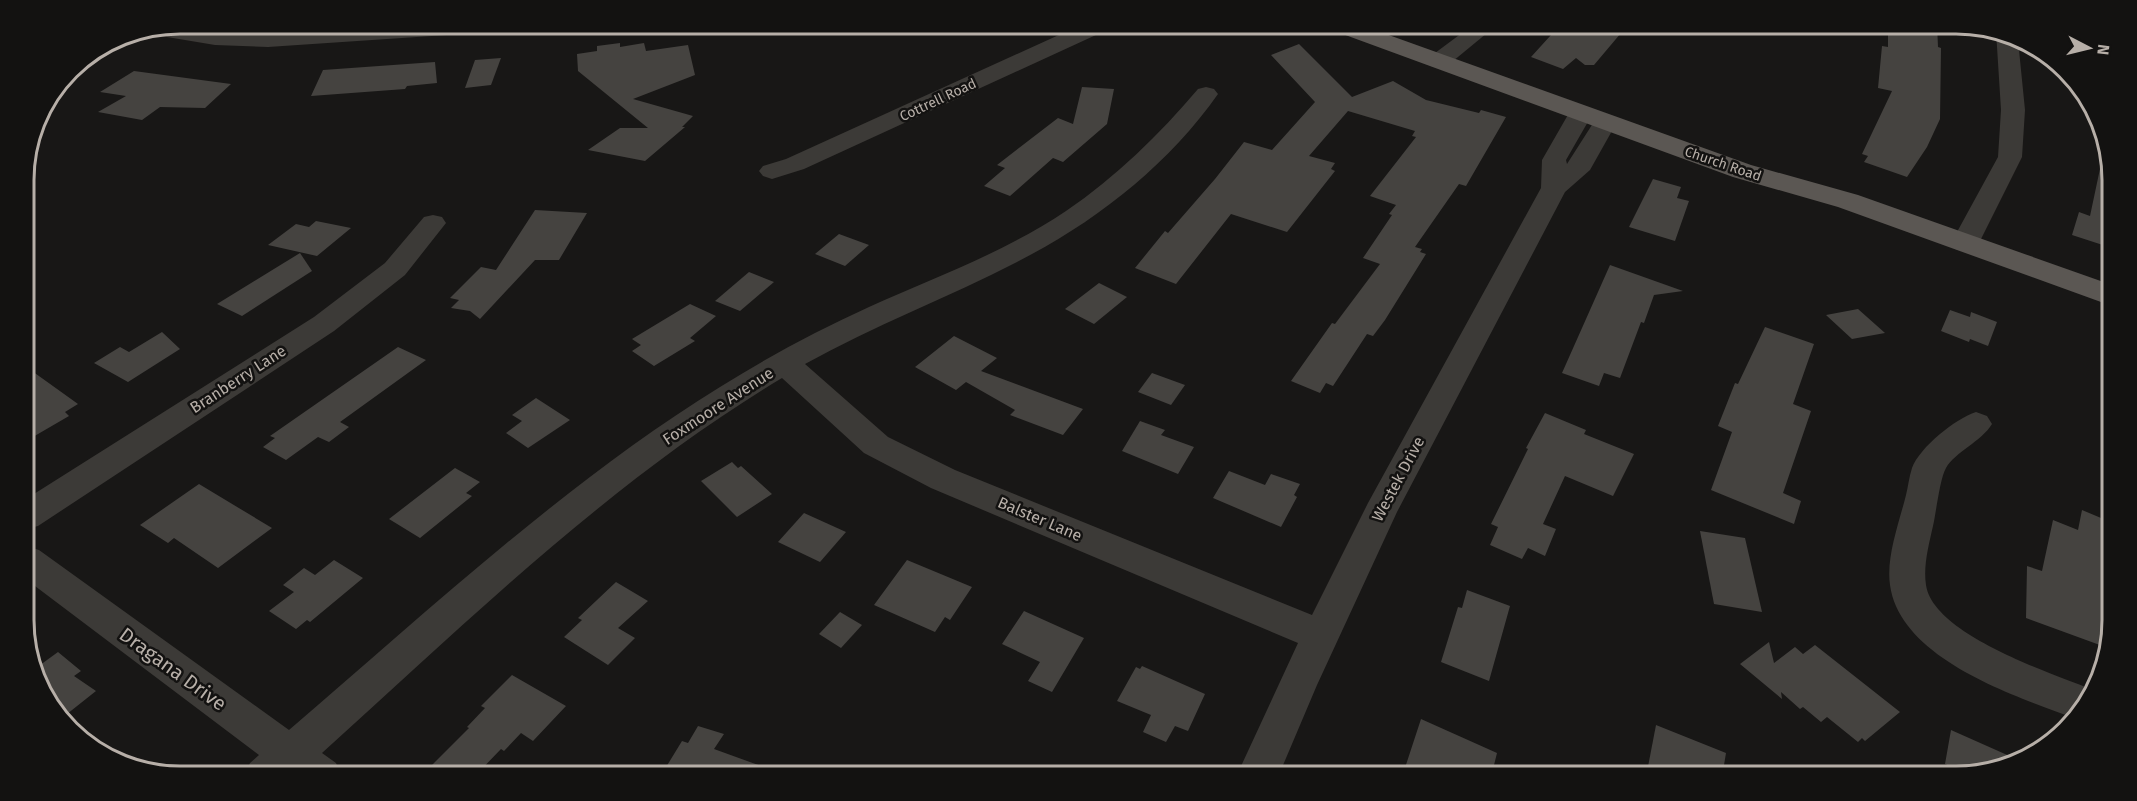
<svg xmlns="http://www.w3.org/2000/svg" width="2137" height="801" font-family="'Fira Sans',sans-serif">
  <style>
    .building { fill: #454340 }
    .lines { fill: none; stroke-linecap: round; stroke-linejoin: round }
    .minor { fill: #3c3a37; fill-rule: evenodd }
    .major { fill: #5b5753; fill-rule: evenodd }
    .labels { text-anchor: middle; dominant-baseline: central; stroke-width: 5; stroke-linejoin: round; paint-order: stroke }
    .far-street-label { font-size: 14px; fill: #b7afa8; stroke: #131211 }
    .street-label { font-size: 16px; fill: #b7afa8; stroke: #131211 }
    .near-street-label { font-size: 20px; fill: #b7afa8; stroke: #131211 }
    .rim { fill: none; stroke: #b7afa8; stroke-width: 3 }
  </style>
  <rect width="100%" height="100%" fill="#181716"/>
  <!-- building -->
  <g class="building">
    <path d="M 1561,24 L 1613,24 L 1609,29 L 1621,33 L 1594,65 L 1585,65 L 1576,58 L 1563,69 L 1531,57 Z"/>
    <path d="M 1888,24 L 1937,24 L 1938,47 L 1941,48 L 1940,119 L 1927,147 L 1907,177 L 1864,162 L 1868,156 L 1862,154 L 1892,91 L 1878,88 L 1882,46 L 1888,47 Z"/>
    <path d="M 620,43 L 620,47 L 644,43 L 646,51 L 688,45 L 695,75 L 633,99 L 693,116 L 682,127 L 685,127 L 645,161 L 588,150 L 620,128 L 648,128 L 578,71 L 577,54 L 597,51 L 597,46 Z"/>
    <path d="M 1299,44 L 1352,97 L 1393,81 L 1426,100 L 1479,113 L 1481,110 L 1506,117 L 1466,186 L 1459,184 L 1415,247 L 1422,249 L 1420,252 L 1426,254 L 1385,320 L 1373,336 L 1367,334 L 1333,386 L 1326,383 L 1320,393 L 1291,381 L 1332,323 L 1335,324 L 1380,264 L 1363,258 L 1392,215 L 1389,214 L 1396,205 L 1370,196 L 1416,137 L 1412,136 L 1415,131 L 1348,111 L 1309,156 L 1335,163 L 1331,169 L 1335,171 L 1287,232 L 1231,214 L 1176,284 L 1135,268 L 1165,231 L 1168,233 L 1215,179 L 1244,142 L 1272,150 L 1315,102 L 1271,55 Z"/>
    <path d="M 501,58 L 491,85 L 465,88 L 475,60 Z"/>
    <path d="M 435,62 L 437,83 L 407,86 L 405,89 L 311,96 L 323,70 Z"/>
    <path d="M 134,71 L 231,84 L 205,108 L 160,107 L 142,120 L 98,112 L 126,96 L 100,92 Z"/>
    <path d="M 1082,87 L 1114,89 L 1107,124 L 1063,162 L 1053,158 L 1010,196 L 984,186 L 1005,168 L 997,165 L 1058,118 L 1073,124 Z"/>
    <path d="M 2101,164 L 2112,165 L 2112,248 L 2072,235 L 2079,212 L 2090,216 Z"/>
    <path d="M 1653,179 L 1681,187 L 1677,198 L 1689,201 L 1675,241 L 1629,227 Z"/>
    <path d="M 535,210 L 587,213 L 559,260 L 535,260 L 480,319 L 470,311 L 451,308 L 459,300 L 450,298 L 481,267 L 496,270 Z"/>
    <path d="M 316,221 L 351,228 L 317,256 L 268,245 L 296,224 L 309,227 Z"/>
    <path d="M 839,234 L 869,245 L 845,266 L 815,254 Z"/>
    <path d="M 300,253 L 312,271 L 242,316 L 217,304 Z"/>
    <path d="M 1610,265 L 1683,291 L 1654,295 L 1644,323 L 1641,322 L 1620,378 L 1604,373 L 1599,386 L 1562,373 Z"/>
    <path d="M 749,272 L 774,282 L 740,311 L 715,301 Z"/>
    <path d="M 1099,283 L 1127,297 L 1094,324 L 1065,309 Z"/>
    <path d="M 690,304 L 716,316 L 690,338 L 695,341 L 654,366 L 632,351 L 641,345 L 632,339 Z"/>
    <path d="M 1858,309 L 1885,333 L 1852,339 L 1826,315 Z"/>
    <path d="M 1950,310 L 1970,317 L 1971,312 L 1997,322 L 1988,346 L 1970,339 L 1969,342 L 1941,331 Z"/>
    <path d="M 1765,327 L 1814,344 L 1793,404 L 1811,411 L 1783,493 L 1801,501 L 1794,524 L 1711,490 L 1732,432 L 1718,426 L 1735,383 L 1738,384 Z"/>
    <path d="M 162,332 L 180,349 L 128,382 L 94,363 L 120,347 L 129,352 Z"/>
    <path d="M 954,336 L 997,358 L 981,371 L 1083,409 L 1063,435 L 1010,415 L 1015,410 L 966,382 L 956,390 L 915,367 Z"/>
    <path d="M 398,347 L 426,360 L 340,422 L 349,427 L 329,442 L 318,437 L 286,460 L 263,447 L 275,438 L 270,436 Z"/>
    <path d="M 25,366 L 78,404 L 65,412 L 69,416 L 26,441 Z"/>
    <path d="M 1152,373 L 1185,385 L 1171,405 L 1138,392 Z"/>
    <path d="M 536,398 L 570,420 L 528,448 L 506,433 L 522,421 L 512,415 Z"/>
    <path d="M 1545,413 L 1586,430 L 1584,434 L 1634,454 L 1613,496 L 1565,476 L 1543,524 L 1556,529 L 1545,556 L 1528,548 L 1522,559 L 1490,545 L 1498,527 L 1491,524 L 1528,449 L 1526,448 Z"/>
    <path d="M 1140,421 L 1165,430 L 1161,435 L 1194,447 L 1178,474 L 1122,451 Z"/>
    <path d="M 732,462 L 738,468 L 741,466 L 772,494 L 737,517 L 701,481 Z"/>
    <path d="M 455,468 L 480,482 L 466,493 L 472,496 L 420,538 L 389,519 Z"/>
    <path d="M 1229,471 L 1265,485 L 1271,474 L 1300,484 L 1294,495 L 1297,497 L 1281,527 L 1213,498 Z"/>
    <path d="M 199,484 L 272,528 L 218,568 L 174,538 L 168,543 L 140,525 Z"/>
    <path d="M 2082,510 L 2113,523 L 2113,620 L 2108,648 L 2026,618 L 2027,566 L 2042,571 L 2053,520 L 2078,530 Z"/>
    <path d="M 804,513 L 846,532 L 820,562 L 778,542 Z"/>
    <path d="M 1700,531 L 1745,538 L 1762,612 L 1714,604 Z"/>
    <path d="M 334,560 L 363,578 L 310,622 L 307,620 L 296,629 L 269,611 L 294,592 L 283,585 L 304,568 L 315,575 Z"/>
    <path d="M 907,560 L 972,587 L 950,620 L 945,617 L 935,632 L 874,605 Z"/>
    <path d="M 616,582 L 648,601 L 618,628 L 635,638 L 608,665 L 564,637 L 582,620 L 578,618 Z"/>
    <path d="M 1467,590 L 1510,606 L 1489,681 L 1441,662 L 1458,607 L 1462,608 Z"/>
    <path d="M 1024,611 L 1084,638 L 1052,692 L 1028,681 L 1040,662 L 1002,644 Z"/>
    <path d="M 840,612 L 862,625 L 841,648 L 819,634 Z"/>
    <path d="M 1769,642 L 1774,663 L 1795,647 L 1803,654 L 1815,645 L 1900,712 L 1865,741 L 1862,738 L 1858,742 L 1827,717 L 1821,722 L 1803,707 L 1800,709 L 1781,692 L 1782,699 L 1740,664 Z"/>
    <path d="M 58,652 L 81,671 L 74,676 L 96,691 L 67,714 L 53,703 L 36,668 Z"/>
    <path d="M 1142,666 L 1205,694 L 1188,731 L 1175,726 L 1166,742 L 1143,732 L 1151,715 L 1117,701 L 1136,667 L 1140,669 Z"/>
    <path d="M 512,675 L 566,706 L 533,741 L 521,733 L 504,751 L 501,749 L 474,777 L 420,777 L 469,728 L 467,727 L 485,708 L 481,706 Z"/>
    <path d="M 1421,719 L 1497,753 L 1491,777 L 1469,768 L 1467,777 L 1402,777 Z"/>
    <path d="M 1656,725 L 1726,753 L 1722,777 L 1646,777 Z"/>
    <path d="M 698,726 L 724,734 L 714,749 L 783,774 L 782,777 L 660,777 L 682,741 L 688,743 Z"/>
    <path d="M 1951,730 L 2014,758 L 1966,777 L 1948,777 L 1950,766 L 1945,764 Z"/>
  </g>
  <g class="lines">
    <!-- minor -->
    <g class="minor">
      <path d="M 420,24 L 534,24 L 531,29 L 523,30 L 268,47 L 215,45 L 155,35 L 146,31 L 174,25 L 215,31 L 268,33 Z"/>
      <path d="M 1083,24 L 1112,24 L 1109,29 L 804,169 L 772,179 L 763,176 L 759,171 L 763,166 L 786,159 Z"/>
      <path d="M 1474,24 L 1498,24 L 1447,66 L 1439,68 L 1431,66 L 1428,61 L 1431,56 Z"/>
      <path d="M 1996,31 L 2006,32 L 2018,40 L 2025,110 L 2022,157 L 1979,243 L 1975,249 L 1965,251 L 1955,249 L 1951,243 L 1998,157 L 2001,110 Z"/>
      <path d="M 1206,87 L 1214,89 L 1218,94 C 1171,161 1103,216 1032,254 C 958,294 878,323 805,364 L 888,437 L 955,470 L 1312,615 L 1368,503 L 1541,188 L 1542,160 L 1569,113 L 1573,108 L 1581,106 L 1589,108 L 1593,113 L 1566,160 L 1567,164 L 1597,117 L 1605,115 L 1613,117 L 1617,122 L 1590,170 L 1565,192 L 1397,512 L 1317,685 L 1278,777 L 1236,777 L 1298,643 L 931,488 L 864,453 L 782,378 C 612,480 468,621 322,753 L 336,763 L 342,777 L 244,777 L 250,763 L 259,755 L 27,580 L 26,546 L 39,550 L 289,730 C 427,612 566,482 720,387 C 768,357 818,330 869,307 C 936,277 1005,252 1066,211 C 1116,177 1159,135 1198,89 Z"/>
      <path d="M 433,215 L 442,217 L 446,223 L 405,275 L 334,331 L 38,526 L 26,529 L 26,499 L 314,317 L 385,263 L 424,217 Z"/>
      <path d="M 1976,412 L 1987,416 L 1992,424 C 1981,442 1955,452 1946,468 C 1940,478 1936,513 1933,526 C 1929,544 1923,566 1926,585 C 1933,634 2050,673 2091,689 L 2071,717 C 2012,695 1900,658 1890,585 C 1886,557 1899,523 1906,495 C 1908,487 1909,477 1912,468 C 1920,447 1955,419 1976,412 Z"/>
    </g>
    <!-- major -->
    <path class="major" d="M 1326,24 L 1358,24 L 1751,165 L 1858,195 L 2112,285 L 2112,306 L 1838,207 L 1733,177 L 1329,29 Z"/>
  </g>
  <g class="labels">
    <!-- far-street labels -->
    <g class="far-street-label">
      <text transform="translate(938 100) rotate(-25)">Cottrell Road</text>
      <text transform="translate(1723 164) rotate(19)">Church Road</text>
    </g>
    <!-- street labels -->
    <g class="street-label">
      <text transform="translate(238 379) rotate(-33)">Branberry Lane</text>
      <text transform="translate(718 406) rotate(-33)">Foxmoore Avenue</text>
      <text transform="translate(1398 479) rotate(-62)">Westek Drive</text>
      <text transform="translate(1040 519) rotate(23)">Balster Lane</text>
    </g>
    <!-- near-street labels -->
    <g class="near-street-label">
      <text transform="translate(173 669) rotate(36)">Dragana Drive</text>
    </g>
  </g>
  <!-- crop -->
  <path d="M0 0H2137V801H0ZM180 34H1956A146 146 0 0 1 2102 180V620A146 146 0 0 1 1956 766H180A146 146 0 0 1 34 620V180A146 146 0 0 1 180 34Z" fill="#131211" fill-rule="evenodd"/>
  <path class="rim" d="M180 34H1956A146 146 0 0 1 2102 180V620A146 146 0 0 1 1956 766H180A146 146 0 0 1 34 620V180A146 146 0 0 1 180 34Z"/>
  <!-- north arrow -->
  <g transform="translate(2089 48) rotate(97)" stroke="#131211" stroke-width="4.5" paint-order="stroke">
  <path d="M0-4.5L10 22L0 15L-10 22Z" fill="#b7afa8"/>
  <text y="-9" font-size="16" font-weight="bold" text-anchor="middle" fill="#b7afa8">N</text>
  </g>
</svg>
